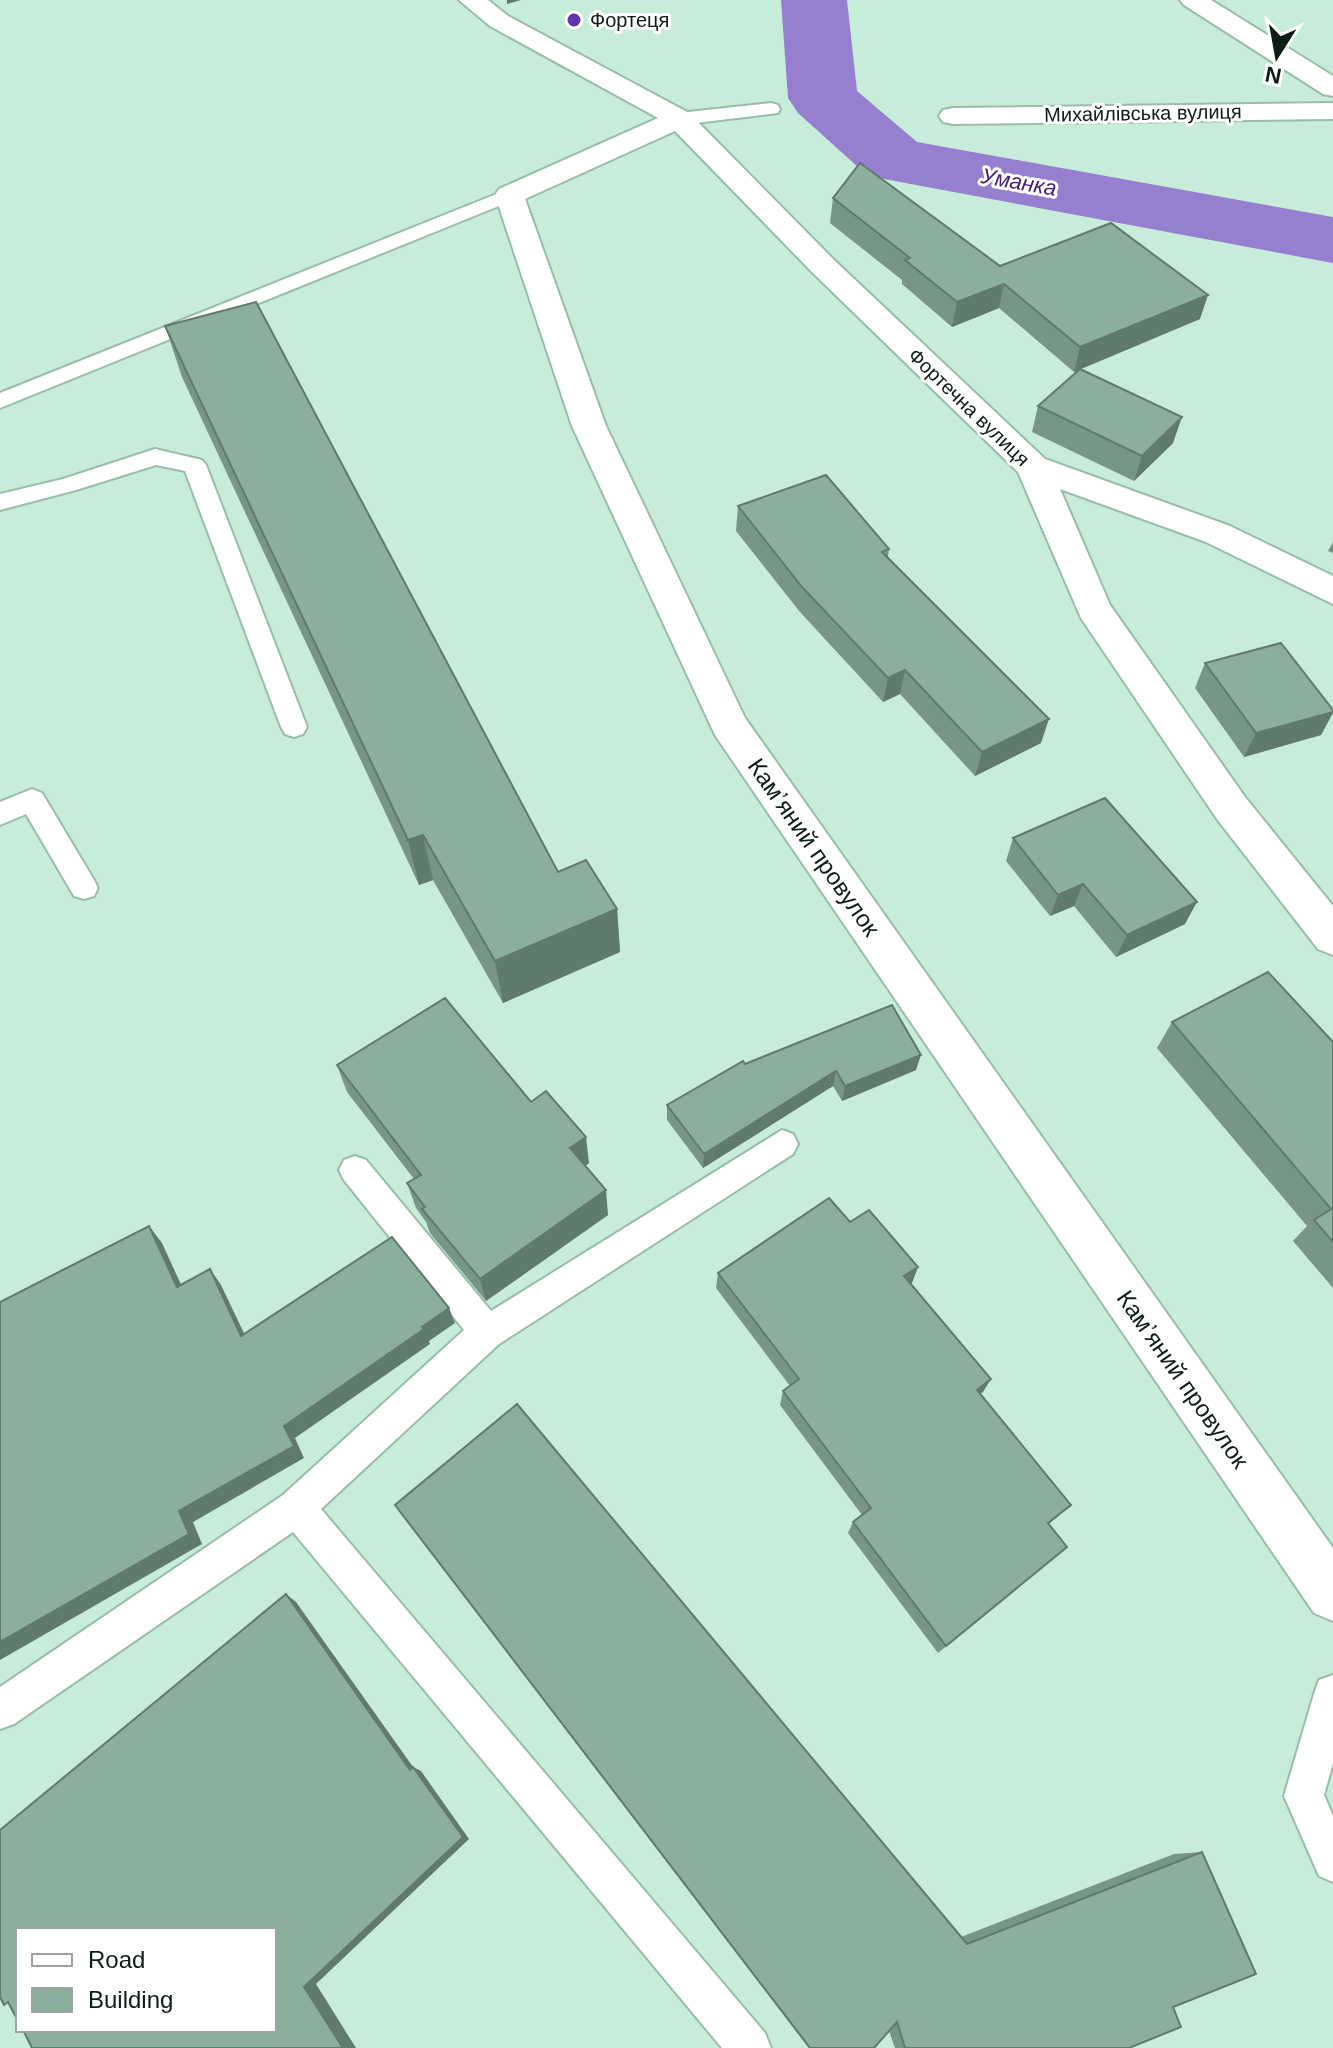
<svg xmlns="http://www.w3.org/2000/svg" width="1333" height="2048" font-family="Arial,sans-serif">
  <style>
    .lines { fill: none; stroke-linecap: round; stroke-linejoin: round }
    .river { fill: #977fcf; fill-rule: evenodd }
    .service-casing { stroke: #99bcab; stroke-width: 4 }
    .minor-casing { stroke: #99bcab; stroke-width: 4 }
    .service { fill: #fff; fill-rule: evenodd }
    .minor { fill: #fff; fill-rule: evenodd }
    .wall { fill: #789687 }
    .shaded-wall { fill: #617a6e }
    .building { fill: #8bae9d; stroke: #617a6e; stroke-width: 2 }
    .poi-dot { fill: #6333ab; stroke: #fff; stroke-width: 3 }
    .labels { text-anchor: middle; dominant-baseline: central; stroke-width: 6; stroke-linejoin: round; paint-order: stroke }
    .far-poi-label { font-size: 20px; fill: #0e1c16; stroke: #fff; text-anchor: start }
    .far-street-label { font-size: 20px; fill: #0e1c16; stroke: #fff }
    .far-water-label { font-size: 22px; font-style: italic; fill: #431b7a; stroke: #fff }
    .street-label { font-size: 24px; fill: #0e1c16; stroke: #fff }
  </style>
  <rect width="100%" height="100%" fill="#c7ecda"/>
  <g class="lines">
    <!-- river -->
    <path class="river" d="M 781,0 L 847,0 L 857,91 L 917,142 L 1333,217 L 1333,263 L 868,176 L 798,113 L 788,98 Z"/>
    <defs>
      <g id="service">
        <path d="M 771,103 L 778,105 L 780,109 L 778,113 L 679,125 L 670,119 L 679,113 Z"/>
        <path d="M 509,189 L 516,191 L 519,195 L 516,199 L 0,408 L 0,393 Z"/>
        <path d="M 155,449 L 202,460 L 206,465 L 307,727 L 303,734 L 294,737 L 285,734 L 281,727 L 185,471 L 156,465 L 76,490 L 0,510 L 0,494 L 63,479 Z"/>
        <path d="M 32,789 L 42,793 L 94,880 L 98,888 L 94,896 L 84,899 L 74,896 L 26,814 L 0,825 L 0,802 Z"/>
        <path d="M 782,1130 L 793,1134 L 798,1144 L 793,1154 L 499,1344 L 321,1509 L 765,2033 L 771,2048 L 722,2048 L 293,1532 L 14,1724 L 0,1729 L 0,1687 L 283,1495 L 464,1330 L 344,1180 L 339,1170 L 344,1160 L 355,1156 L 366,1160 L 491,1311 Z"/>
        <path d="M 1333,1675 L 1333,1763 L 1324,1795 L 1333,1816 L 1333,1882 L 1319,1876 L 1284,1796 L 1314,1694 L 1319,1680 Z"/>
      </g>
      <g id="minor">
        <path d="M 459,0 L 488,0 L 508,16 L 689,113 L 834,260 L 1045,459 L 1230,526 L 1333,576 L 1333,604 L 1206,542 L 1060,489 L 1110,605 L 1245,797 L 1333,906 L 1333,955 L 1318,949 L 1217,819 L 1081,618 L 1018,472 L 812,272 L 675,131 L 525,199 L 606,426 L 745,718 L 1333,1548 L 1333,1621 L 1314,1613 L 715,735 L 572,426 L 495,195 L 499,189 L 658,118 L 490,26 Z"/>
        <path d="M 1180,0 L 1211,0 L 1333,76 L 1333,96 L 1323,94 L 1184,5 Z"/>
        <path d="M 1333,103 L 1333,119 L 953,124 L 943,122 L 939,116 L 943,110 L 953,108 Z"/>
      </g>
    </defs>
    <!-- service casing -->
    <use href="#service" class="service-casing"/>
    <!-- minor casing -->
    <use href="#minor" class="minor-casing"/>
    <!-- service -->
    <use href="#service" class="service"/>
    <!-- minor -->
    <use href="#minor" class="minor"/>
  </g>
  <!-- wall -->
  <g class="wall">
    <path d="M 833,198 L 1000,266 L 1200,319 L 1080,369 L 1173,443 L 1134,481 L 1032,432 L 1038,406 L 1079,369 L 1074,372 L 999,308 L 952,327 L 902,284 L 902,280 L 830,223 Z"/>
    <path d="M 165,326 L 558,872 L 617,909 L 620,952 L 503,1003 L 433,880 L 419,885 L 182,377 Z"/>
    <path d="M 738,506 L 889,549 L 888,557 L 1041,743 L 975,776 L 900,694 L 883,702 L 800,612 L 736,531 Z"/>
    <path d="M 1333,542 L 1333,553 L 1328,551 Z"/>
    <path d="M 1205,663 L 1333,710 L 1333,713 L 1321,735 L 1244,757 L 1195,688 Z"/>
    <path d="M 1013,838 L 1185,924 L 1116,957 L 1074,906 L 1050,916 L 1006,861 Z"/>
    <path d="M 1172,1022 L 1333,1042 L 1333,1288 L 1293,1241 L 1307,1226 L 1157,1048 Z"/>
    <path d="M 745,1064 L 916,1070 L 842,1101 L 833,1086 L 703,1168 L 667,1120 L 667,1105 Z"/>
    <path d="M 337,1065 L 531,1102 L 589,1163 L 585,1166 L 608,1215 L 486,1301 L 430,1233 L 426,1222 L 416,1208 L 407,1183 L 414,1179 L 347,1092 Z"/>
    <path d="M 850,1222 L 918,1267 L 911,1284 L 991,1379 L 980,1394 L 1071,1505 L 1049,1524 L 1067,1547 L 938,1653 L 848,1533 L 853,1522 L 862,1515 L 780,1405 L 783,1391 L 790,1386 L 716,1288 L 718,1273 Z"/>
    <path d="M 395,1505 L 961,1937 L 1174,1854 L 1202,1852 L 1173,2007 L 1129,2048 L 895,2048 L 889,2031 L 874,2048 L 809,2048 Z"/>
  </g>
  <!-- shaded-wall -->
  <g class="shaded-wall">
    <path d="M 507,0 L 521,0 L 507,4 Z"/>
    <path d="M 1004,284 L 999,308 L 952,327 L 957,302 Z"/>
    <path d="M 1208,295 L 1200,319 L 1074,372 L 1080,347 Z"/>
    <path d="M 1182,417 L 1173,443 L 1134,481 L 1142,456 Z"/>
    <path d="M 905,670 L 900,694 L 883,702 L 888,678 Z"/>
    <path d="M 1333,712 L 1321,735 L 1244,757 L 1256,733 Z"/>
    <path d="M 1049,719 L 1041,743 L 975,776 L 982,752 Z"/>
    <path d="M 423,835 L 433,880 L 419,885 L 408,840 Z"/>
    <path d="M 1083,884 L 1074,906 L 1050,916 L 1058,895 Z"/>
    <path d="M 1197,902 L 1185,924 L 1116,957 L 1127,935 Z"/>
    <path d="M 617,909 L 620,952 L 503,1003 L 495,961 Z"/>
    <path d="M 921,1055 L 916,1070 L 842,1101 L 845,1086 Z"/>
    <path d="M 836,1071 L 833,1086 L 703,1168 L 704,1154 Z"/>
    <path d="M 586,1137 L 589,1163 L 574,1174 L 570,1148 Z"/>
    <path d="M 606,1190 L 608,1215 L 486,1301 L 480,1279 Z"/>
    <path d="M 149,1226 L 162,1243 L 189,1302 L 177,1287 Z"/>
    <path d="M 918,1267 L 912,1283 L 898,1292 L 904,1276 Z"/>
    <path d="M 210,1269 L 221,1285 L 252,1350 L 241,1336 Z"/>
    <path d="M 449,1308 L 455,1323 L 429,1341 L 430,1344 L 295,1438 L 304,1458 L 193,1522 L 202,1544 L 0,1660 L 0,1642 L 179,1511 L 284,1426 Z"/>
    <path d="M 991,1379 L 983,1392 L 969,1403 L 977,1390 Z"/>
    <path d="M 286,1594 L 296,1602 L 418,1774 L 410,1770 Z"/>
    <path d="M 413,1767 L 421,1771 L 469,1839 L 316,1984 L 356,2048 L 343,2048 L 304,1987 Z"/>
  </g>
  <!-- building -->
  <g class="building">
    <path d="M 860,163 L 1000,266 L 1111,223 L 1208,295 L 1080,347 L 1004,284 L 957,302 L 905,260 L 910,258 L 833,198 Z"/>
    <path d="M 256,302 L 558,872 L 586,860 L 617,909 L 495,961 L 423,835 L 408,840 L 165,326 Z"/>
    <path d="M 1080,369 L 1182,417 L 1142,456 L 1038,406 Z"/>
    <path d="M 826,475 L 889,549 L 882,552 L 1049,719 L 982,752 L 905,670 L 888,678 L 802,587 L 738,506 Z"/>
    <path d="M 1281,643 L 1333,710 L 1333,712 L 1256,733 L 1205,663 Z"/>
    <path d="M 1105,798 L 1197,902 L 1127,935 L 1083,884 L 1058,895 L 1013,838 Z"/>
    <path d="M 1268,972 L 1333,1042 L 1333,1242 L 1314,1220 L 1331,1209 L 1172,1022 Z"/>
    <path d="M 445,998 L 531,1102 L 546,1091 L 586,1137 L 570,1148 L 606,1190 L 480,1279 L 422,1209 L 425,1207 L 407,1183 L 421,1175 L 337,1065 Z"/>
    <path d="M 892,1005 L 921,1055 L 845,1086 L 836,1071 L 704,1154 L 667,1105 L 743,1061 L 745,1064 Z"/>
    <path d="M 829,1198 L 850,1222 L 869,1210 L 918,1267 L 904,1276 L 991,1379 L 977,1390 L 1071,1505 L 1048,1523 L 1067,1547 L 946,1646 L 853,1522 L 871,1508 L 783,1391 L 799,1379 L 718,1273 Z"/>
    <path d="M 149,1226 L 177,1287 L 210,1269 L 241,1336 L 392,1237 L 449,1308 L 422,1327 L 424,1329 L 284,1426 L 294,1446 L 179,1511 L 189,1534 L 0,1642 L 0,1302 Z"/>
    <path d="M 517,1404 L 967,1944 L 1202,1852 L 1256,1974 L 1173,2007 L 1181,2027 L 1129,2048 L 905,2048 L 897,2022 L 874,2048 L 810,2048 L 395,1505 Z"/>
    <path d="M 286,1594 L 410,1770 L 413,1767 L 463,1837 L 304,1987 L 343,2048 L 32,2048 L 23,2030 L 274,2030 L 274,1930 L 18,1930 L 18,2021 L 8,2002 L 4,2005 L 0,1997 L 0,1830 Z"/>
  </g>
  <!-- markers -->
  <circle class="poi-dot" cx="574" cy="20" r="8"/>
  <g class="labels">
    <!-- far-poi labels -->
    <g class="far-poi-label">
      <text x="590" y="20">Фортеця</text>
    </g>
    <!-- far-street labels -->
    <g class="far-street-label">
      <text transform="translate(1143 113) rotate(-1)">Михайлівська вулиця</text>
      <text transform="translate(969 407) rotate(44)">Фортечна вулиця</text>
    </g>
    <!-- far-water labels -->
    <g class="far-water-label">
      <text transform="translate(1019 182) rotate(10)">Уманка</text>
    </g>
    <!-- street labels -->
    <g class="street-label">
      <text transform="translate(814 847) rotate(55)">Камʼяний провулок</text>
      <text transform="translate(1183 1379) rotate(55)">Камʼяний провулок</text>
    </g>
  </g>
  <!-- legend -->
  <rect x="16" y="1928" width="260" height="104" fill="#ffffff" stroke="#9fa4a2" stroke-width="2"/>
  <rect x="32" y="1954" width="40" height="12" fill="#ffffff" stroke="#9fa4a2" stroke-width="2"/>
  <text x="88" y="1968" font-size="24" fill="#0e1c16">Road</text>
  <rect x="32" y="1988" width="40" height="24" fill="#8bae9d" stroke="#9fa4a2" stroke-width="2"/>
  <text x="88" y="2008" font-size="24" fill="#0e1c16">Building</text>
  <!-- north arrow -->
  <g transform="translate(1277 56) rotate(191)" stroke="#ffffff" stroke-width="6" paint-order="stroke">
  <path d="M0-6L14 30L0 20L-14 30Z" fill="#0e1c16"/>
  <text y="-12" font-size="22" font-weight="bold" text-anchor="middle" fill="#0e1c16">N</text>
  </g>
</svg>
